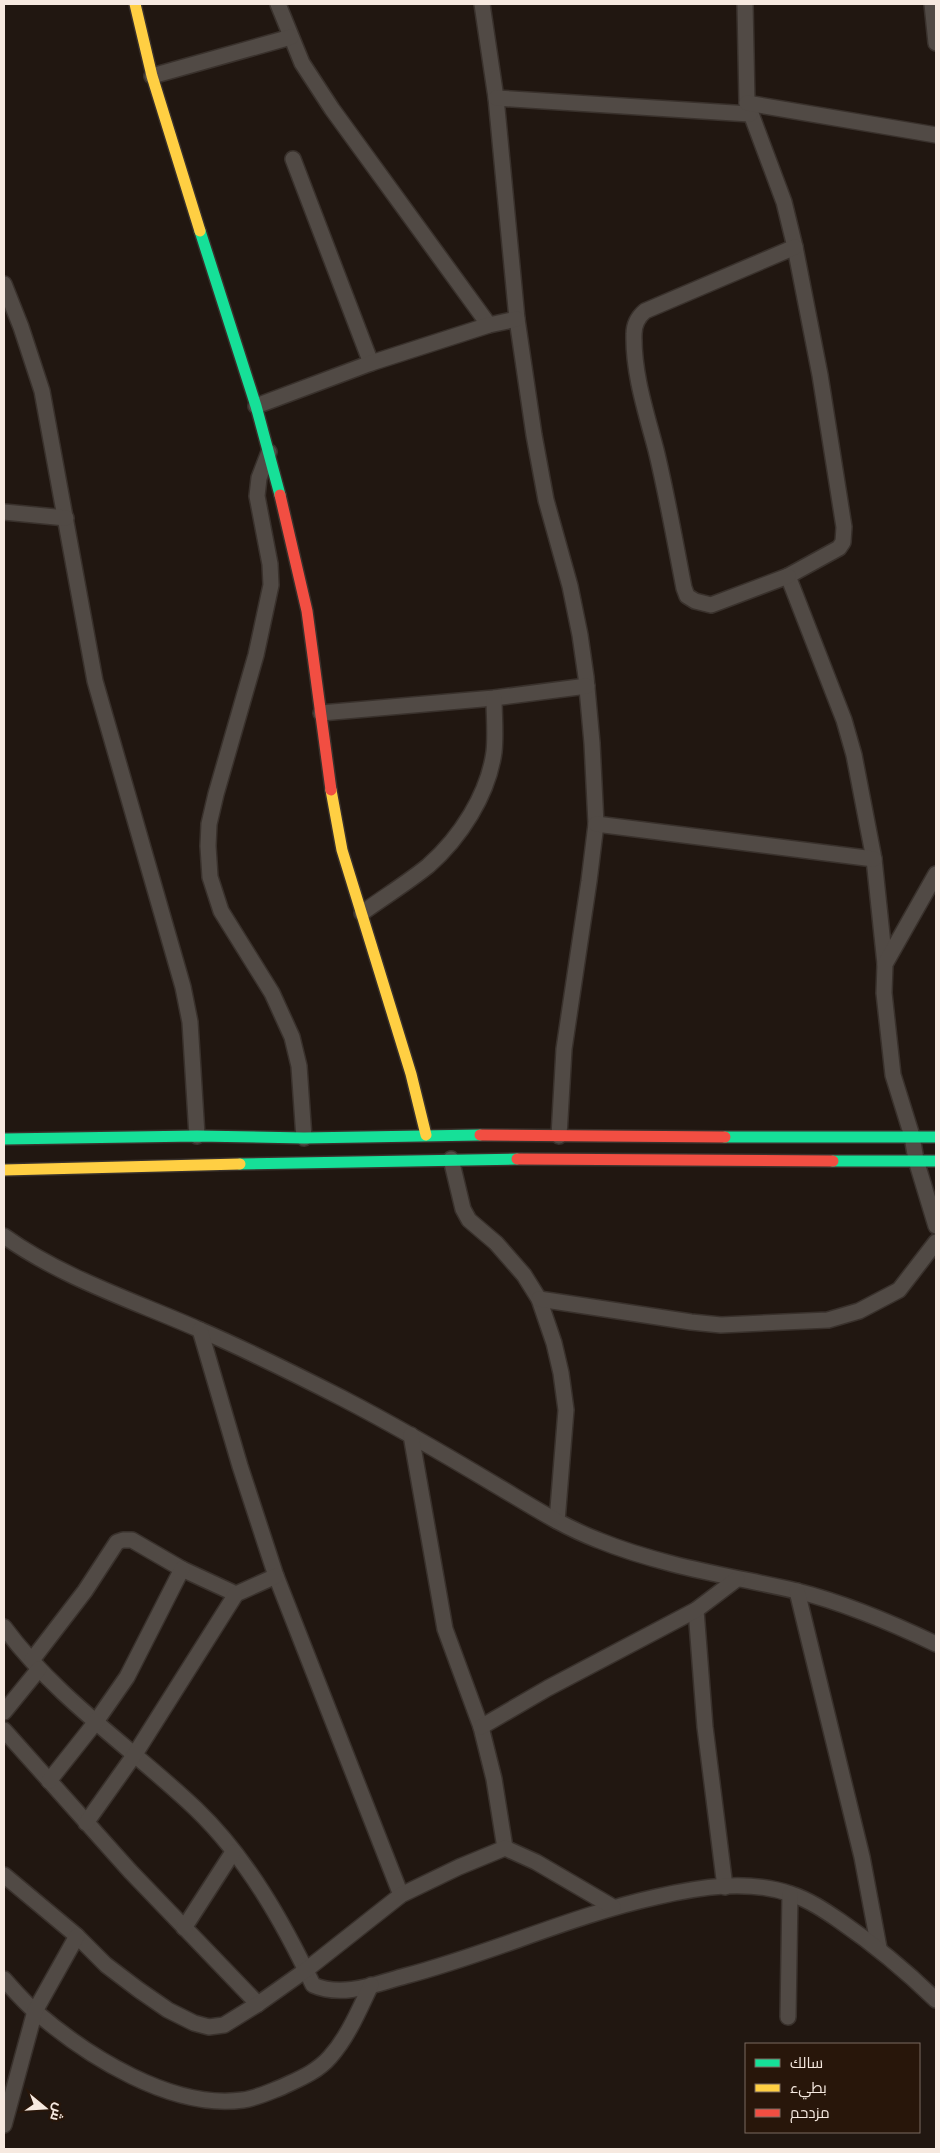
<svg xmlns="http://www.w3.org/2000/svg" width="940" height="2153" font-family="Figtree,Cairo,sans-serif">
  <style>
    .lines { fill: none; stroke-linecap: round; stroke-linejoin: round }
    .street-casing { stroke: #39312c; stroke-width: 18 }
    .fast-casing { stroke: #39312c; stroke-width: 14 }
    .slow-casing { stroke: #39312c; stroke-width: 14 }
    .jam-casing { stroke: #39312c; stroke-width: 14 }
    .street { stroke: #514a45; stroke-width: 15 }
    .fast { stroke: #16e098; stroke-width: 11 }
    .slow { stroke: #ffcf43; stroke-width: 11 }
    .jam { stroke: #f24e42; stroke-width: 11 }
  </style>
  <rect width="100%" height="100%" fill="#211711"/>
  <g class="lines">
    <defs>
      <g id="street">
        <path d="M 278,4 L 302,63 L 332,109 L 489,325"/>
        <path d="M 482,4 L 496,98 L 517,319 L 534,435 L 546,500 L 570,586 L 580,635 L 586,677 L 592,743 L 596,824 L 589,881 L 564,1049 L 559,1136"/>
        <path d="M 745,4 L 747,103 L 784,202 L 795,247 L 820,375 L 844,527 L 843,542 L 839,548 L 788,576 L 844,720 L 854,755 L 874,859 L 885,964"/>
        <path d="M 932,4 L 936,43"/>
        <path d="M 152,76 L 291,37"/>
        <path d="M 496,98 L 750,114"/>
        <path d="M 747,103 L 936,135"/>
        <path d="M 293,159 L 371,363"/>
        <path d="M 4,284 L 21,327 L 42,391 L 95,681 L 183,987 L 190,1022 L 197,1136"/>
        <path d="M 256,406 L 371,363 L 489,325 L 517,319"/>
        <path d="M 269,452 L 259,478 L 257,496 L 270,564 L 271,585 L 256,655 L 216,794 L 209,824 L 208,846 L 210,877 L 221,911 L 272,993 L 292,1037 L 299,1066 L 304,1138"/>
        <path d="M 4,512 L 66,518"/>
        <path d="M 788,576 L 711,605 L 695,601 L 687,596 L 684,588 C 675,542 667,495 656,450 C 646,412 633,373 634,334 C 634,324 638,317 645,311 L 795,247"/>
        <path d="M 321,713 L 494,698 L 587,686"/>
        <path d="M 596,824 L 874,859"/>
        <path d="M 936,874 L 885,964 L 884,993 L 893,1075 L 912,1136 L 916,1160 L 936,1226"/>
        <path d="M 362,913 C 384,897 407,883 428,866 C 460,838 488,795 494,752 C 496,734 494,715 494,698"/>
        <path d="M 451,1159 L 463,1209 L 469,1220 L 496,1243 L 524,1275 L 539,1299 L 554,1343 L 561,1373 L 566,1410 L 557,1521"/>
        <path d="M 4,1236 C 61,1277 134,1301 198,1329 C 247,1350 295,1374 342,1398 C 394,1425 444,1454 494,1484 C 528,1504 561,1526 598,1540 C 662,1566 731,1576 797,1591 C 845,1603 892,1623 936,1644"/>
        <path d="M 539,1299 L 691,1322 L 721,1325 L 828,1320 L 859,1311 L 899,1290 L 936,1242"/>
        <path d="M 200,1330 L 240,1466 L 276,1576 L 401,1895"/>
        <path d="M 411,1435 L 445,1629 L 481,1727 L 494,1779 L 505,1848"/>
        <path d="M 797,1591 L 862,1857 L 879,1948"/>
        <path d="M 696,1610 L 705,1727 L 725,1887"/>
        <path d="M 4,1627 C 57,1699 132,1748 196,1809 C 247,1858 283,1922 313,1985 C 342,1998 376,1984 405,1976 C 490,1954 570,1916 656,1897 C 699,1887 748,1879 791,1894 C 809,1900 824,1910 840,1921 C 875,1945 906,1971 936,2000"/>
        <path d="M 32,1660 L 85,1591 L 117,1542 L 123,1540 L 132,1540 L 182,1569 L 236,1594"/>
        <path d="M 4,1712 L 39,1669"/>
        <path d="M 481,1727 L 548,1688 L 696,1610 L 737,1579"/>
        <path d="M 4,1730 L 130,1871 L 258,2004"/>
        <path d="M 49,1781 L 95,1723 L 127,1677 L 182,1569"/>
        <path d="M 86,1823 L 135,1754 L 236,1594 L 276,1576"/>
        <path d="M 4,1875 L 77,1936 L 106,1965 L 139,1990 L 168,2010 L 194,2023 L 209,2027 L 224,2025 L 258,2004 L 306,1970 L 401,1895 L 459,1867 L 505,1848 L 536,1862 L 613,1907"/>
        <path d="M 184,1928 L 233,1852"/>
        <path d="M 4,1979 C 14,1990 24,2002 36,2012 C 87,2056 172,2110 243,2100 C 257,2098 269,2092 282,2087 C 299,2079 317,2072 330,2057 C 348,2037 359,2010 371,1985"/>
        <path d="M 788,2017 L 790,1894"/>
        <path d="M 4,2125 L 35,2011 L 77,1936"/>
      </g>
      <g id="fast">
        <path d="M 200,231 L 256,406 L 280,495"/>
        <path d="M 725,1137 L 936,1137"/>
        <path d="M 4,1139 L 197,1136 L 304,1138 L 480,1135"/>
        <path d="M 833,1161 L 936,1161"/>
        <path d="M 240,1164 L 517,1159"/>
      </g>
      <g id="slow">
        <path d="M 135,4 L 152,76 L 200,231"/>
        <path d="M 331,790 L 342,850 L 411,1074 L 426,1135"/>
        <path d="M 4,1170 L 240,1164"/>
      </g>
      <g id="jam">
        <path d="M 280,495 L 307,611 L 331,790"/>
        <path d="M 480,1135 L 725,1137"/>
        <path d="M 517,1159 L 833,1161"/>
      </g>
    </defs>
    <!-- street casing -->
    <use href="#street" class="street-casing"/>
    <!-- fast casing -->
    <use href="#fast" class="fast-casing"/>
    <!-- slow casing -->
    <use href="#slow" class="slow-casing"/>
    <!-- jam casing -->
    <use href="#jam" class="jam-casing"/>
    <!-- street -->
    <use href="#street" class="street"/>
    <!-- fast -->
    <use href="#fast" class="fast"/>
    <!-- slow -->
    <use href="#slow" class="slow"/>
    <!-- jam -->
    <use href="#jam" class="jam"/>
  </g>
  <!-- border -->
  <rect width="940" height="2153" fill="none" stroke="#f6e9e0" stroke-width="10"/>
  <!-- legend -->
  <rect x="745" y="2043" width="175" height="90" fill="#28160a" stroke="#7a6a60"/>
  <rect x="755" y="2059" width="25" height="8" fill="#16e098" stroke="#7a6a60"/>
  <text x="790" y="2068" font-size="15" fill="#f6e9e0">سالك</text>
  <rect x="755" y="2084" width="25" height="8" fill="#ffcf43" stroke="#7a6a60"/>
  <text x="790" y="2093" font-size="15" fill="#f6e9e0">بطيء</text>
  <rect x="755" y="2109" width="25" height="8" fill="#f24e42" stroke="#7a6a60"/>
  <text x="790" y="2118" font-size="15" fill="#f6e9e0">مزدحم</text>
  <!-- north arrow -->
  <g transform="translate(45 2108) rotate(108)" stroke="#28160a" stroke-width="4" paint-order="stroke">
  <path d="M0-4L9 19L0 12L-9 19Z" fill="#f6e9e0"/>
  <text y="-8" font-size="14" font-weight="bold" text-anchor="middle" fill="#f6e9e0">ش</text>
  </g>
</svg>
